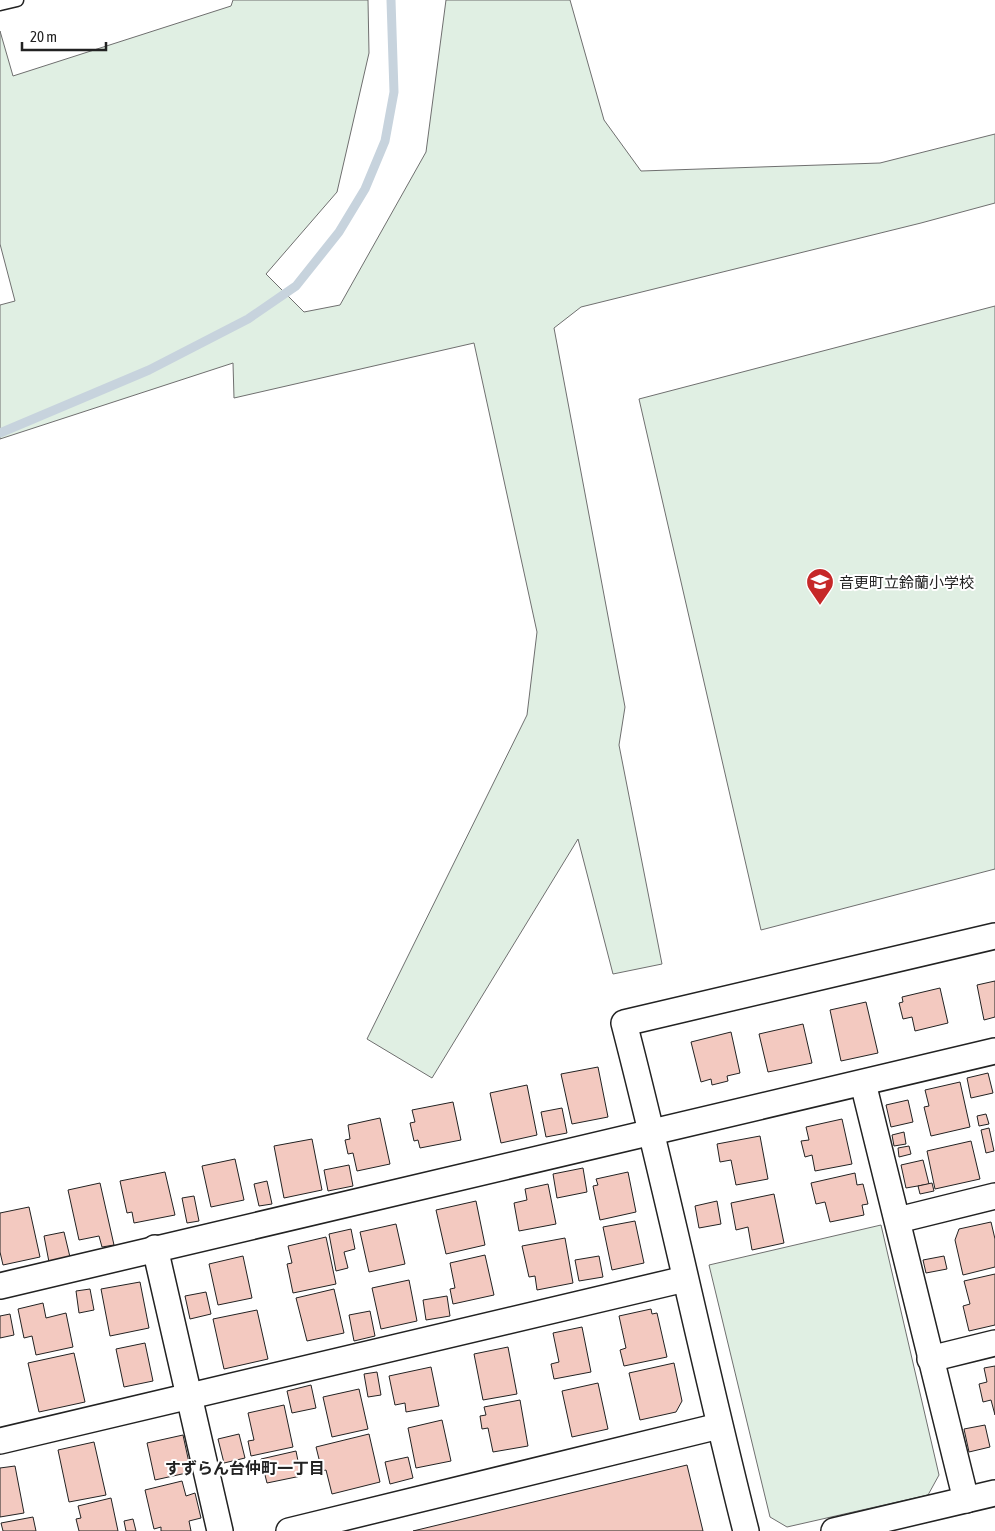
<svg xmlns="http://www.w3.org/2000/svg" width="995" height="1531" font-family="'Asap Condensed','Noto Sans JP',sans-serif">
  <style>
    .green { fill: #e0efe3; stroke: #6f6f6f }
    .lines { fill: none; stroke-linecap: round; stroke-linejoin: round }
    .stream { stroke: #c7d3dd; stroke-width: 9 }
    .building { fill: #f3c9c0; stroke: #222 }
    .service-casing { stroke: #222; stroke-width: 15 }
    .minor-casing { stroke: #222; stroke-width: 28 }
    .service { stroke: #fff; stroke-width: 12 }
    .minor { stroke: #fff; stroke-width: 25 }
    .labels { text-anchor: middle; dominant-baseline: central; stroke-width: 4; stroke-linejoin: round; paint-order: stroke }
    .poi-label { font-size: 15px; fill: #222; stroke: #fff; text-anchor: start }
    .neighbourhood-label { font-size: 16px; font-weight: bold; fill: #222; stroke: #fff }
  </style>
  <rect width="100%" height="100%" fill="#fff"/>
  <!-- green -->
  <g class="green">
    <path d="M 233,0 L 368,0 L 369,53 L 337,192 L 266,274 L 304,312 L 340,305 L 426,152 L 446,0 L 570,0 L 604,120 L 641,171 L 880,163 L 995,134 L 995,203 L 921,223 L 581,307 L 554,328 L 625,707 L 619,745 L 662,964 L 613,974 L 578,839 L 432,1078 L 367,1039 L 527,715 L 537,632 L 474,343 L 234,398 L 233,363 L 0,439 L 0,305 L 15,301 L 0,244 L 0,31 L 13,76 L 231,6 Z"/>
    <path d="M 995,306 L 995,869 L 761,930 L 639,399 Z"/>
    <path d="M 881,1225 L 939,1475 L 928,1495 L 787,1527 L 770,1517 L 709,1265 Z"/>
  </g>
  <g class="lines">
    <!-- stream -->
    <path class="stream" d="M 0,433 L 149,370 L 248,319 L 296,286 L 339,232 L 365,189 L 385,141 L 394,92 L 391,0"/>
  </g>
  <!-- building -->
  <g class="building">
    <path d="M 995,981 L 995,1017 L 984,1020 L 977,985 Z"/>
    <path d="M 940,988 L 948,1023 L 915,1031 L 912,1017 L 903,1019 L 899,1003 L 903,1002 L 902,997 Z"/>
    <path d="M 866,1002 L 878,1053 L 841,1061 L 830,1010 Z"/>
    <path d="M 803,1024 L 812,1063 L 768,1072 L 759,1034 Z"/>
    <path d="M 731,1032 L 740,1073 L 727,1076 L 728,1081 L 712,1085 L 711,1079 L 701,1082 L 691,1042 Z"/>
    <path d="M 598,1067 L 608,1117 L 572,1124 L 561,1074 Z"/>
    <path d="M 988,1073 L 993,1093 L 971,1098 L 967,1078 Z"/>
    <path d="M 960,1082 L 970,1127 L 931,1136 L 924,1107 L 929,1106 L 925,1090 Z"/>
    <path d="M 527,1085 L 537,1135 L 501,1143 L 490,1093 Z"/>
    <path d="M 908,1100 L 913,1122 L 891,1127 L 886,1105 Z"/>
    <path d="M 453,1102 L 461,1140 L 420,1148 L 418,1140 L 414,1141 L 410,1123 L 415,1122 L 412,1110 Z"/>
    <path d="M 562,1108 L 567,1133 L 546,1137 L 541,1112 Z"/>
    <path d="M 986,1114 L 989,1124 L 979,1126 L 977,1116 Z"/>
    <path d="M 380,1118 L 390,1164 L 357,1171 L 353,1153 L 348,1154 L 345,1140 L 350,1139 L 348,1125 Z"/>
    <path d="M 842,1119 L 852,1164 L 815,1171 L 812,1155 L 805,1157 L 801,1141 L 809,1140 L 806,1127 Z"/>
    <path d="M 989,1128 L 994,1151 L 986,1153 L 981,1130 Z"/>
    <path d="M 904,1132 L 906,1144 L 894,1146 L 892,1135 Z"/>
    <path d="M 760,1136 L 768,1179 L 736,1185 L 731,1160 L 720,1162 L 717,1144 Z"/>
    <path d="M 312,1139 L 322,1190 L 284,1198 L 274,1146 Z"/>
    <path d="M 971,1141 L 980,1179 L 935,1189 L 927,1151 Z"/>
    <path d="M 909,1146 L 911,1154 L 899,1157 L 898,1148 Z"/>
    <path d="M 235,1159 L 244,1200 L 211,1207 L 202,1166 Z"/>
    <path d="M 923,1160 L 929,1184 L 906,1188 L 901,1165 Z"/>
    <path d="M 349,1165 L 353,1186 L 328,1191 L 324,1170 Z"/>
    <path d="M 583,1168 L 587,1192 L 557,1198 L 553,1174 Z"/>
    <path d="M 165,1172 L 175,1215 L 134,1223 L 132,1212 L 127,1213 L 120,1181 Z"/>
    <path d="M 628,1172 L 636,1212 L 600,1220 L 593,1186 L 598,1185 L 596,1179 Z"/>
    <path d="M 855,1173 L 857,1185 L 863,1184 L 868,1204 L 862,1205 L 864,1215 L 830,1222 L 825,1202 L 816,1204 L 811,1183 Z"/>
    <path d="M 267,1181 L 272,1204 L 259,1206 L 254,1184 Z"/>
    <path d="M 100,1183 L 114,1245 L 102,1247 L 99,1236 L 79,1240 L 68,1190 Z"/>
    <path d="M 932,1183 L 934,1191 L 920,1194 L 918,1186 Z"/>
    <path d="M 548,1184 L 556,1224 L 519,1231 L 514,1203 L 527,1200 L 525,1189 Z"/>
    <path d="M 774,1194 L 784,1243 L 752,1250 L 748,1227 L 736,1230 L 731,1203 Z"/>
    <path d="M 194,1196 L 199,1221 L 187,1223 L 182,1198 Z"/>
    <path d="M 476,1201 L 485,1245 L 446,1254 L 436,1210 Z"/>
    <path d="M 717,1201 L 721,1224 L 699,1228 L 695,1206 Z"/>
    <path d="M 29,1207 L 40,1257 L 3,1265 L 0,1252 L 0,1213 Z"/>
    <path d="M 635,1221 L 644,1263 L 612,1270 L 603,1227 Z"/>
    <path d="M 991,1222 L 995,1239 L 995,1267 L 963,1275 L 955,1240 L 959,1229 Z"/>
    <path d="M 396,1224 L 405,1264 L 369,1272 L 360,1232 Z"/>
    <path d="M 351,1229 L 355,1249 L 344,1252 L 348,1268 L 336,1271 L 329,1234 Z"/>
    <path d="M 64,1232 L 70,1257 L 49,1262 L 44,1236 Z"/>
    <path d="M 326,1237 L 336,1284 L 293,1293 L 287,1264 L 292,1263 L 288,1246 Z"/>
    <path d="M 565,1238 L 573,1283 L 537,1290 L 535,1276 L 529,1277 L 522,1246 Z"/>
    <path d="M 485,1255 L 494,1295 L 453,1304 L 450,1289 L 455,1288 L 450,1263 Z"/>
    <path d="M 243,1256 L 252,1298 L 218,1305 L 209,1264 Z"/>
    <path d="M 599,1256 L 603,1277 L 579,1281 L 575,1260 Z"/>
    <path d="M 944,1256 L 947,1269 L 926,1273 L 923,1260 Z"/>
    <path d="M 995,1274 L 995,1325 L 969,1331 L 963,1306 L 970,1304 L 964,1281 Z"/>
    <path d="M 409,1280 L 417,1321 L 381,1329 L 372,1288 Z"/>
    <path d="M 140,1282 L 149,1328 L 110,1336 L 101,1289 Z"/>
    <path d="M 90,1289 L 94,1310 L 79,1313 L 76,1291 Z"/>
    <path d="M 334,1289 L 344,1333 L 307,1341 L 296,1298 Z"/>
    <path d="M 206,1292 L 211,1314 L 190,1319 L 185,1296 Z"/>
    <path d="M 447,1296 L 450,1316 L 426,1320 L 423,1300 Z"/>
    <path d="M 43,1303 L 46,1318 L 66,1313 L 73,1347 L 36,1355 L 32,1336 L 24,1338 L 18,1309 Z"/>
    <path d="M 651,1309 L 652,1314 L 657,1313 L 667,1357 L 624,1366 L 620,1350 L 626,1348 L 619,1316 Z"/>
    <path d="M 257,1310 L 268,1359 L 224,1369 L 213,1319 Z"/>
    <path d="M 370,1311 L 375,1336 L 354,1341 L 349,1315 Z"/>
    <path d="M 10,1314 L 14,1335 L 0,1338 L 0,1316 Z"/>
    <path d="M 582,1327 L 591,1372 L 554,1379 L 551,1364 L 559,1362 L 553,1333 Z"/>
    <path d="M 145,1343 L 153,1381 L 124,1387 L 116,1349 Z"/>
    <path d="M 508,1347 L 517,1394 L 483,1400 L 474,1354 Z"/>
    <path d="M 74,1353 L 85,1402 L 39,1412 L 28,1363 Z"/>
    <path d="M 674,1363 L 682,1401 L 676,1412 L 640,1420 L 629,1373 Z"/>
    <path d="M 995,1366 L 995,1415 L 991,1400 L 983,1402 L 979,1384 L 987,1382 L 984,1368 Z"/>
    <path d="M 431,1367 L 439,1406 L 406,1412 L 405,1403 L 395,1405 L 389,1376 Z"/>
    <path d="M 377,1372 L 381,1395 L 368,1397 L 364,1374 Z"/>
    <path d="M 598,1383 L 608,1429 L 572,1437 L 562,1391 Z"/>
    <path d="M 311,1385 L 316,1408 L 292,1413 L 287,1391 Z"/>
    <path d="M 359,1389 L 368,1429 L 332,1437 L 323,1397 Z"/>
    <path d="M 520,1400 L 528,1446 L 493,1452 L 488,1428 L 482,1429 L 480,1416 L 486,1415 L 484,1407 Z"/>
    <path d="M 284,1405 L 293,1447 L 251,1456 L 248,1441 L 254,1440 L 248,1413 Z"/>
    <path d="M 442,1420 L 451,1461 L 416,1468 L 408,1428 Z"/>
    <path d="M 985,1425 L 990,1447 L 969,1452 L 964,1429 Z"/>
    <path d="M 239,1434 L 245,1458 L 224,1463 L 218,1439 Z"/>
    <path d="M 369,1434 L 380,1482 L 332,1494 L 326,1470 L 322,1471 L 316,1447 Z"/>
    <path d="M 183,1435 L 191,1472 L 155,1480 L 147,1443 Z"/>
    <path d="M 94,1442 L 106,1495 L 69,1502 L 58,1450 Z"/>
    <path d="M 296,1451 L 301,1476 L 267,1483 L 261,1459 Z"/>
    <path d="M 408,1457 L 413,1478 L 390,1484 L 385,1462 Z"/>
    <path d="M 687,1465 L 703,1531 L 413,1531 Z"/>
    <path d="M 15,1466 L 24,1513 L 0,1517 L 0,1468 Z"/>
    <path d="M 182,1481 L 186,1496 L 195,1493 L 201,1518 L 189,1521 L 191,1531 L 161,1531 L 161,1527 L 154,1529 L 145,1490 Z"/>
    <path d="M 111,1498 L 118,1531 L 79,1531 L 76,1519 L 81,1518 L 78,1506 Z"/>
    <path d="M 33,1517 L 36,1531 L 3,1531 L 1,1523 Z"/>
    <path d="M 133,1519 L 136,1531 L 126,1531 L 124,1521 Z"/>
  </g>
  <g class="lines">
    <defs>
      <path id="service" d="M 0,4 L 17,0"/>
      <g id="minor">
        <path d="M 863,1083 L 966,1500"/>
        <path d="M 898,1220 L 995,1196"/>
        <path d="M 155,1248 L 220,1531"/>
        <path d="M 0,1286 L 995,1051"/>
        <path d="M 930,1359 L 995,1343"/>
        <path d="M 0,1441 L 685,1279"/>
        <path d="M 289,1531 L 719,1426"/>
        <path d="M 746,1531 C 703,1362 668,1192 624,1023 L 995,936"/>
        <path d="M 834,1531 L 995,1493"/>
      </g>
    </defs>
    <!-- service casing -->
    <use href="#service" class="service-casing"/>
    <!-- minor casing -->
    <use href="#minor" class="minor-casing"/>
    <!-- service -->
    <use href="#service" class="service"/>
    <!-- minor -->
    <use href="#minor" class="minor"/>
  </g>
  <!-- icons -->
  <defs>
    <symbol id="school-pin" viewBox="-11 -11 22 30"><path d="M0 17L-7.5 6A9.5 9.5 0 1 1 7.5 6Z" fill="#c62828" stroke="#fff"/><path d="M0-5L7-2L0 1L-7-2ZM-4 1L0 2.5L4 1V4Q0 6-4 4Z" fill="#fff"/></symbol>
  </defs>
  <g fill-rule="evenodd">
    <use href="#school-pin" x="804" y="566" width="32" height="43"/>
  </g>
  <g class="labels">
    <!-- poi labels -->
    <g class="poi-label">
      <text x="839" y="582">音更町立鈴蘭小学校</text>
    </g>
    <!-- neighbourhood labels -->
    <g class="neighbourhood-label">
      <text x="245" y="1468">すずらん台仲町一丁目</text>
    </g>
  </g>
  <!-- scale -->
  <path d="M22 42v8h84v-8" fill="none" stroke="#222222" stroke-width="2.5"/>
  <text x="30" y="42" font-size="15" fill="#222222" stroke="#ffffff" stroke-width="4" paint-order="stroke">20 m</text>
</svg>
